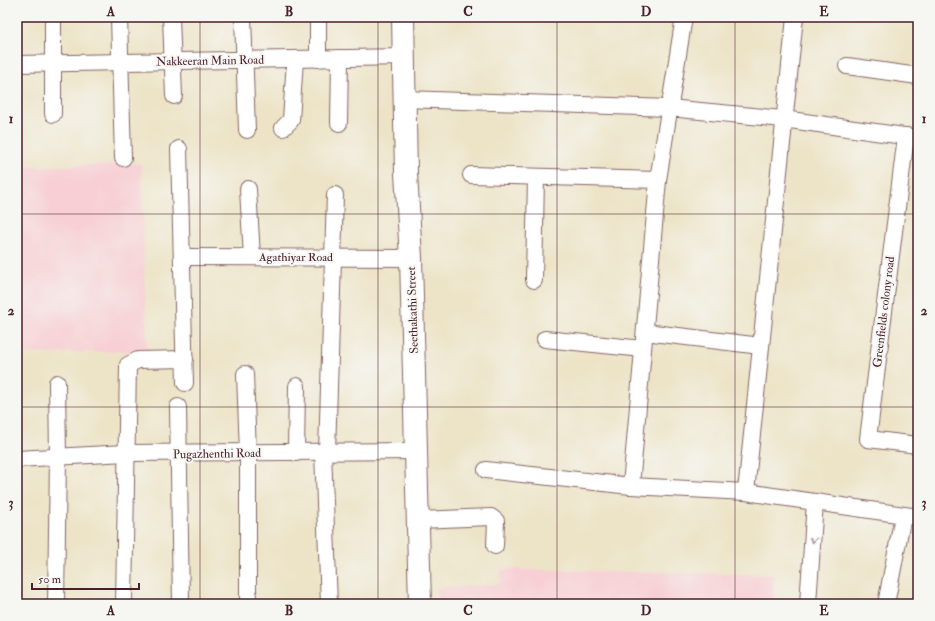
<svg xmlns="http://www.w3.org/2000/svg" width="935" height="621" font-family="'IM FELL Double Pica',serif">
  <style>
    .built { fill: #f7cfd4 }
    .lines { fill: none; stroke-linecap: round; stroke-linejoin: round }
    .street-casing { stroke: #836462; stroke-width: 18 }
    .secondary-casing { stroke: #836462; stroke-width: 24 }
    .street { stroke: #fff; stroke-width: 16 }
    .secondary { stroke: #fff; stroke-width: 22 }
    .oneway { stroke: #ae9aa0 }
    .grid { fill: none; stroke: #4a1f2b; stroke-width: 1; stroke-opacity: 0.55 }
    .labels { text-anchor: middle; dominant-baseline: central; stroke-width: 4; stroke-linejoin: round; paint-order: stroke }
    .street-label { font-size: 12px; fill: #4a1f2b; stroke: #f6f6f2 }
    .neatline { fill: none; stroke: #4a1f2b; stroke-width: 1.5 }
    .grid-label { font-size: 13px; text-anchor: middle; font-weight: bold; fill: #4a1f2b }
  </style>
  <rect width="100%" height="100%" fill="#f6f6f2"/>
  <filter id="ink" filterUnits="userSpaceOnUse"><feTurbulence type="fractalNoise" baseFrequency=".025" numOctaves="2"/><feDisplacementMap in="SourceGraphic" scale="8" xChannelSelector="R" yChannelSelector="G"/><feConvolveMatrix kernelMatrix="1 2 1 2 8 2 1 2 1" color-interpolation-filters="sRGB"/></filter>
  <filter id="wash" filterUnits="userSpaceOnUse"><feTurbulence type="fractalNoise" baseFrequency=".012" numOctaves="4" result="noise"/><feDisplacementMap in="SourceGraphic" scale="16" xChannelSelector="R" yChannelSelector="G"/><feGaussianBlur stdDeviation="0.9" result="paint"/><feColorMatrix in="noise" values="0 0 0 0 0 0 0 0 0 0 0 0 0 0 0 0 0 1.4 0 .05"/><feComposite in="paint" operator="in"/></filter>
  <g filter="url(#wash)">
    <rect width="100%" height="100%" fill="#ede4c8"/>
    <!-- built -->
    <g class="built">
      <path d="M 141,164 L 147,351 L 17,354 L 17,167 Z"/>
      <path d="M 501,569 L 774,575 L 773,604 L 437,604 L 437,588 L 500,584 Z"/>
    </g>
  </g>
  <g filter="url(#ink)">
    <g class="lines">
      <defs>
        <g id="street">
          <path d="M 53,17 L 53,114"/>
          <path d="M 119,17 L 123,158"/>
          <path d="M 171,17 L 174,96"/>
          <path d="M 243,17 L 247,130"/>
          <path d="M 318,59 L 318,17"/>
          <path d="M 17,64 L 404,57"/>
          <path d="M 847,66 L 918,76"/>
          <path d="M 404,99 L 669,108 L 783,119 L 918,138"/>
          <path d="M 339,123 L 340,58"/>
          <path d="M 283,128 L 291,120 L 295,60"/>
          <path d="M 906,136 L 868,439 L 918,445"/>
          <path d="M 179,149 L 185,383"/>
          <path d="M 471,175 L 658,180"/>
          <path d="M 248,189 L 252,257"/>
          <path d="M 182,257 L 411,258"/>
          <path d="M 534,280 L 536,178"/>
          <path d="M 645,332 L 761,346"/>
          <path d="M 545,339 L 643,349"/>
          <path d="M 245,374 L 248,453 L 248,604"/>
          <path d="M 178,407 L 181,604"/>
          <path d="M 323,452 L 329,604"/>
          <path d="M 327,452 L 335,195"/>
          <path d="M 296,453 L 297,386"/>
          <path d="M 17,459 L 126,453 L 418,451"/>
          <path d="M 486,470 L 631,486 L 746,492 L 918,517"/>
          <path d="M 631,486 L 658,180 L 684,17"/>
          <path d="M 746,492 L 795,17"/>
          <path d="M 419,520 L 491,517 L 496,521 L 495,546"/>
          <path d="M 56,604 L 58,457 L 57,383"/>
          <path d="M 124,604 L 128,365 L 138,360 L 185,359"/>
          <path d="M 808,604 L 815,502"/>
          <path d="M 886,604 L 903,516"/>
        </g>
        <path id="secondary" d="M 403,17 L 406,173 L 411,258 L 420,604"/>
      </defs>
      <!-- street casing -->
      <use href="#street" class="street-casing"/>
      <!-- secondary casing -->
      <use href="#secondary" class="secondary-casing"/>
      <!-- street -->
      <use href="#street" class="street"/>
      <!-- secondary -->
      <use href="#secondary" class="secondary"/>
    </g>
    <!-- one-way arrows -->
    <defs><path id="oneway-chevron" d="M-2-3.5L2.5 0L-2 3.5" fill="none" stroke-width="1.6" stroke-linecap="round" stroke-linejoin="round"/></defs>
    <use class="oneway" href="#oneway-chevron" transform="translate(813 540) rotate(94)"/>
  </g>
  <!-- grid -->
  <path class="grid" d="M 200,17 L 200,604M 378,17 L 378,604M 557,17 L 557,604M 735,17 L 735,604M 17,214 L 918,214M 17,407 L 918,407"/>
  <g class="labels">
    <!-- street labels -->
    <g class="street-label">
      <text transform="translate(210 61) rotate(-1)">Nakkeeran Main Road</text>
      <text x="296" y="257">Agathiyar Road</text>
      <text transform="translate(413 310) rotate(-92)">Seethakathi Street</text>
      <text transform="translate(884 312) rotate(-83)">Greenfields colony road</text>
      <text transform="translate(217 454) rotate(-1)">Pugazhenthi Road</text>
    </g>
  </g>
  <!-- margin -->
  <rect width="935" height="621" fill="none" stroke="#f6f6f2" stroke-width="44"/>
  <!-- scale -->
  <path d="M32 583v6h107v-6" fill="none" stroke="#4a1f2b" stroke-width="2"/>
  <text x="38" y="583" font-size="12" fill="#4a1f2b" stroke="#f6f6f2" stroke-width="3" paint-order="stroke">50 m</text>
  <rect x="22" y="22" width="891" height="577" class="neatline"/>
  <g class="grid-label">
    <text x="111" y="16">A</text>
    <text x="289" y="16">B</text>
    <text x="468" y="16">C</text>
    <text x="646" y="16">D</text>
    <text x="824" y="16">E</text>
    <text x="11" y="123">1</text>
    <text x="924" y="123">1</text>
    <text x="11" y="315">2</text>
    <text x="924" y="315">2</text>
    <text x="11" y="507">3</text>
    <text x="924" y="507">3</text>
    <text x="111" y="615">A</text>
    <text x="289" y="615">B</text>
    <text x="468" y="615">C</text>
    <text x="646" y="615">D</text>
    <text x="824" y="615">E</text>
  </g>
</svg>
